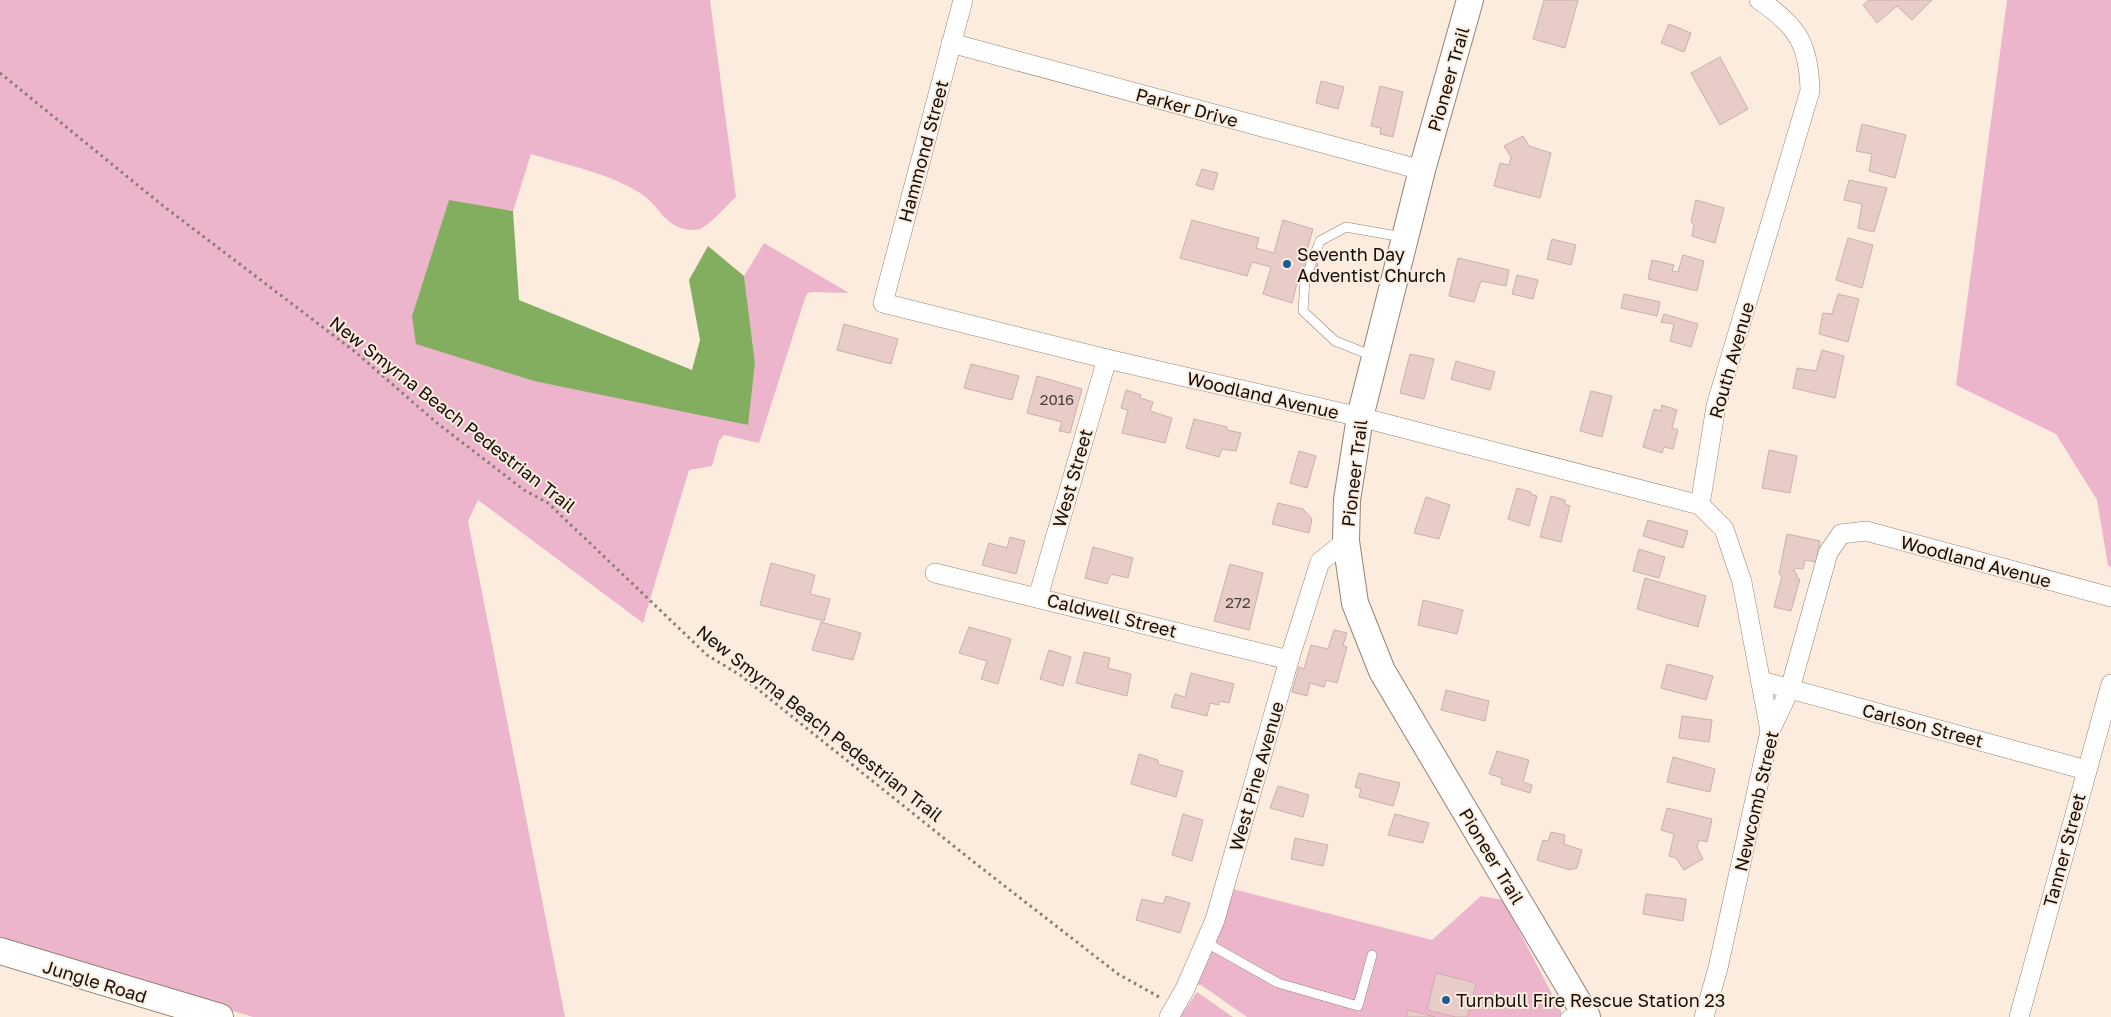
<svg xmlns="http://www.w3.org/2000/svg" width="2111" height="1017" font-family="'Golos Text',sans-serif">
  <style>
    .green { fill: #ecb5cc }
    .water { fill: #83ad5f }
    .building { fill: #e7ccc8; stroke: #cab0ac }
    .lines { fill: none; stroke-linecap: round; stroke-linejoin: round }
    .lane-casing { stroke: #958374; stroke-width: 10 }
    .street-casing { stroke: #958374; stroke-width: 20 }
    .secondary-casing { stroke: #958374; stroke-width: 28 }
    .path { stroke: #877c72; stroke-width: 3; stroke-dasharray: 2.5 4; stroke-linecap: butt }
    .lane { stroke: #fff; stroke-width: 9 }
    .street { stroke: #fff; stroke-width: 19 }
    .secondary { stroke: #fff; stroke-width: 26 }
    .poi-dot { fill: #1d5d93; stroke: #fcecde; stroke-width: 2 }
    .labels { text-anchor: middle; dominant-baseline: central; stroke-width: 4; stroke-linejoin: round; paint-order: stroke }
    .number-label { font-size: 15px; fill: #4a3e39 }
    .street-label { font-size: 18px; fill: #150e09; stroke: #fcecde }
    .poi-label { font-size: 18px; fill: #150e09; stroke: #fcecde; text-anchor: start }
  </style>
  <rect width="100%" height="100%" fill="#fcecde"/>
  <!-- green -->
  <g class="green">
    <path d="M 0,0 L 710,0 L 736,197 C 727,205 706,230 695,230 C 664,230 661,206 640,193 C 608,173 567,165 531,154 L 513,211 L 449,201 L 412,316 L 747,425 L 755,363 L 744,276 L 764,243 L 849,293 L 813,292 L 808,293 L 805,298 L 759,443 L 724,435 L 719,441 L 712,466 L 689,470 L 643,623 L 478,500 L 468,521 L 565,1017 L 253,1017 L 0,941 Z"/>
    <path d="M 2007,0 L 2111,0 L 2111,568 L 2108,565 L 2097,500 L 2056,434 L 1956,385 Z"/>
    <path d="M 1233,889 L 1432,940 L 1481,896 L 1503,900 L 1564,1017 L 1247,1017 L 1201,985 L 1196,984 Z"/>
    <path d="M 1197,992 L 1233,1017 L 1180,1017 Z"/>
  </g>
  <!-- water -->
  <path class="water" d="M 449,200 L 513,211 L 519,300 L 692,370 L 700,340 L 689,280 L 708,246 L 744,276 L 755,363 L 748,425 L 534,381 L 416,344 L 412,316 Z"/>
  <!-- building -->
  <g class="building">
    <path d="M 1544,0 L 1578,0 L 1565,48 L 1533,39 Z"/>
    <path d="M 1869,0 L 1932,0 L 1912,20 L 1897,6 L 1877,23 L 1863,5 Z"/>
    <path d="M 1669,24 L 1691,33 L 1684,52 L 1661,43 Z"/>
    <path d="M 1720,57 L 1748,109 L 1720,125 L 1691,73 Z"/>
    <path d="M 1321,81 L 1344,87 L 1338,109 L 1316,103 Z"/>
    <path d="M 1380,86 L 1403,92 L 1393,137 L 1380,134 L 1381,128 L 1371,126 Z"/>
    <path d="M 1862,124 L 1906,135 L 1895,178 L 1869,171 L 1872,154 L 1856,151 Z"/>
    <path d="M 1523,136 L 1529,146 L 1551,153 L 1540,198 L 1494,186 L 1500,163 L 1509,165 L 1511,157 L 1504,146 Z"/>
    <path d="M 1202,169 L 1218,173 L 1213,190 L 1196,185 Z"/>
    <path d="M 1849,180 L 1887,188 L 1874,232 L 1858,228 L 1862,204 L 1844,200 Z"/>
    <path d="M 1696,200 L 1724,208 L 1715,243 L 1692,236 L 1694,225 L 1691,222 Z"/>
    <path d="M 1192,220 L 1259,238 L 1256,248 L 1274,253 L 1283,220 L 1313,229 L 1304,261 L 1318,264 L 1313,283 L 1298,279 L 1292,303 L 1263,294 L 1271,267 L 1252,262 L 1247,276 L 1180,258 Z"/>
    <path d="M 1848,238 L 1873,245 L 1862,288 L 1836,280 Z"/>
    <path d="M 1552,239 L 1576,245 L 1571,265 L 1547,259 Z"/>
    <path d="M 1683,255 L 1704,261 L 1697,291 L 1648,279 L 1652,260 L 1674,265 L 1672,271 L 1678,272 Z"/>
    <path d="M 1458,258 L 1509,270 L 1506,286 L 1481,281 L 1474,302 L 1449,296 Z"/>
    <path d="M 1517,275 L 1538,280 L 1533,299 L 1512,294 Z"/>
    <path d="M 1624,294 L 1660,302 L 1657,316 L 1621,308 Z"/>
    <path d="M 1838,294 L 1859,299 L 1848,342 L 1819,334 L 1823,313 L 1832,314 Z"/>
    <path d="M 1664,314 L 1698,324 L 1691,347 L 1670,341 L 1674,324 L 1661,322 Z"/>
    <path d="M 844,324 L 898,339 L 891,364 L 837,350 Z"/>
    <path d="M 1822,350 L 1844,356 L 1835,398 L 1793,388 L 1797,368 L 1816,371 Z"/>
    <path d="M 1410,354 L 1434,359 L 1424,399 L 1400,393 Z"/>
    <path d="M 1456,361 L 1495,372 L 1490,390 L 1451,379 Z"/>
    <path d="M 971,364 L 1019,376 L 1012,400 L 964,388 Z"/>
    <path d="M 1037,376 L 1082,389 L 1070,433 L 1059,431 L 1062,422 L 1027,413 Z"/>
    <path d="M 1126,390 L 1141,395 L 1140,398 L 1153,402 L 1150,411 L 1172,418 L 1165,443 L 1122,433 L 1128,410 L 1121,408 Z"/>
    <path d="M 1591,391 L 1612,396 L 1602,437 L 1580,431 Z"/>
    <path d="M 1662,405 L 1677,410 L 1672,428 L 1678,430 L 1673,449 L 1664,447 L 1662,453 L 1643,447 L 1654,409 L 1661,411 Z"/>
    <path d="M 1194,419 L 1227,427 L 1227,430 L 1241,433 L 1236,451 L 1222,449 L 1219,457 L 1186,448 Z"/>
    <path d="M 1769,450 L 1797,456 L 1790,493 L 1762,488 Z"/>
    <path d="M 1299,451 L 1316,456 L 1307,488 L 1290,483 Z"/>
    <path d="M 1517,488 L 1531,492 L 1530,494 L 1537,496 L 1529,526 L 1508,519 Z"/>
    <path d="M 1551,496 L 1565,500 L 1565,504 L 1570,506 L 1561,542 L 1540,537 Z"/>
    <path d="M 1426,497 L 1450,505 L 1439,539 L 1414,533 Z"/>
    <path d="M 1278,503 L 1303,509 L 1312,519 L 1309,533 L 1272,524 Z"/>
    <path d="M 1648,520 L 1688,531 L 1683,548 L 1643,536 Z"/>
    <path d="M 1787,534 L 1820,541 L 1816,562 L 1805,560 L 1803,569 L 1795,568 L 1794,572 L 1797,574 L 1797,579 L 1800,579 L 1791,611 L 1774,607 L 1782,576 L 1779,574 Z"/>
    <path d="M 1010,537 L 1025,541 L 1016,574 L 982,565 L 989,543 L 1007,548 Z"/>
    <path d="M 1093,547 L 1133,558 L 1128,578 L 1111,574 L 1107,584 L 1085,578 Z"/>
    <path d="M 1639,549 L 1665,557 L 1659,578 L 1633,571 Z"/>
    <path d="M 771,563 L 815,575 L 810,594 L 830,599 L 824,621 L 760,605 Z"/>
    <path d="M 1230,564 L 1263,573 L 1249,630 L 1214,621 Z"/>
    <path d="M 1645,578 L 1706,596 L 1698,627 L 1637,609 Z"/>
    <path d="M 1423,600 L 1463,610 L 1457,634 L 1418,625 Z"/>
    <path d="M 821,622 L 861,633 L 853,660 L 812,650 Z"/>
    <path d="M 969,627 L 1011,639 L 998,684 L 981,679 L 987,661 L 959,653 Z"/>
    <path d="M 1334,630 L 1347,633 L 1343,645 L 1347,647 L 1337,683 L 1326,680 L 1324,687 L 1310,683 L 1307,696 L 1292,692 L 1299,667 L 1304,669 L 1311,645 L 1328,649 Z"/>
    <path d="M 1049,650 L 1071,657 L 1063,686 L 1040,679 Z"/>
    <path d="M 1084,652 L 1110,658 L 1108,668 L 1131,674 L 1127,696 L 1076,683 Z"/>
    <path d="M 1667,664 L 1713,676 L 1706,700 L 1661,688 Z"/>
    <path d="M 1191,673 L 1234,684 L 1229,703 L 1219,701 L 1219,705 L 1210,703 L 1207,716 L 1171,707 L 1175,694 L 1185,697 Z"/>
    <path d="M 1446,690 L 1489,701 L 1485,721 L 1441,710 Z"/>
    <path d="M 1682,716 L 1712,720 L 1709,742 L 1679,738 Z"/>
    <path d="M 1497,751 L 1529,760 L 1523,782 L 1532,785 L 1530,793 L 1501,784 L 1502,778 L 1489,774 Z"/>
    <path d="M 1139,754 L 1158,760 L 1158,764 L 1183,771 L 1176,797 L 1131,784 Z"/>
    <path d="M 1673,757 L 1715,769 L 1710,792 L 1667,782 Z"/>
    <path d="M 1359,773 L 1400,783 L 1393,806 L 1359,797 L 1361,789 L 1355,787 Z"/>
    <path d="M 1278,786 L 1309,795 L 1303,817 L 1270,808 Z"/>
    <path d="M 1667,808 L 1712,819 L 1707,842 L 1699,840 L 1697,847 L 1703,859 L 1684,870 L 1676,858 L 1669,856 L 1674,834 L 1661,830 Z"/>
    <path d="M 1183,814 L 1203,820 L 1192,861 L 1172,855 Z"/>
    <path d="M 1395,814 L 1429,823 L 1423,843 L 1388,835 Z"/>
    <path d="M 1551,832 L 1565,835 L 1564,844 L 1582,850 L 1577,868 L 1570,870 L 1537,860 L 1543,840 L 1548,841 Z"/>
    <path d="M 1295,838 L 1328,845 L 1323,866 L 1291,859 Z"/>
    <path d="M 1646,894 L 1686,899 L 1683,921 L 1643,914 Z"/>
    <path d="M 1166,896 L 1190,903 L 1180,933 L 1136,920 L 1142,899 L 1163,904 Z"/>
    <path d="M 1436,973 L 1476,983 L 1467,1017 L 1456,1017 L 1427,1010 Z"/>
    <path d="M 1408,1010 L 1435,1017 L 1406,1017 Z"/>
  </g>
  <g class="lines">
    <defs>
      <g id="lane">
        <path d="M 1373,356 L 1335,341 L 1303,311 L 1305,279 L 1320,241 L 1346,227 L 1402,237"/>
        <path d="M 1205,942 L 1278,983 L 1358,1006 L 1372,955"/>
        <path d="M 1565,1017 L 1579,1007"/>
      </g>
      <g id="street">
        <path d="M 963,0 L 883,303 L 1107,359 L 1360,417 L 1700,505"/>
        <path d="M 1759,0 C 1798,26 1809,45 1810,91 L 1716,406 L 1700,505 L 1724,529 L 1742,582 L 1770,731"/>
        <path d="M 951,43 L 1422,170"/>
        <path d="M 935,573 L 1289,660"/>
        <path d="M 1038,597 L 1107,359"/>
        <path d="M 1761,681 L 2086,770"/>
        <path d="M 1169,1017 L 1185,989 L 1215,920 L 1289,660 L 1320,562 L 1346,541"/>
        <path d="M 1704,1017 L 1718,968 L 1770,731 L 1790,689 L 1828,553 L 1841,534 L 1866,531 L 2111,597"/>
        <path d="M 2019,1017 L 2111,684"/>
      </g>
      <g id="secondary">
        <path d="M 1470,0 L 1422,170 L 1360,417 L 1347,500 L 1346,541 L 1355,603 L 1382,671 L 1587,1017"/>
        <path d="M 0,951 L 220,1017"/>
      </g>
    </defs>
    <!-- lane casing -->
    <use href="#lane" class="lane-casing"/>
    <!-- street casing -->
    <use href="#street" class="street-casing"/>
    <!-- secondary casing -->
    <use href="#secondary" class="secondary-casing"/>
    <!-- path -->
    <path class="path" d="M 0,73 L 162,205 L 354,351 L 437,423 L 524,490 L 548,503 L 707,655 L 740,675 L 975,863 L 1118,974 L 1161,998"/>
    <!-- lane -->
    <use href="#lane" class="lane"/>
    <!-- street -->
    <use href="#street" class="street"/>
    <!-- secondary -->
    <use href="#secondary" class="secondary"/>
  </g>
  <!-- markers -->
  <g class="poi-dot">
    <circle cx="1287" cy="264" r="5"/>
    <circle cx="1446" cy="1000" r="5"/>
  </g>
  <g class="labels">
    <!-- number labels -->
    <g class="number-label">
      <text x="1057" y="399">2016</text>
      <text x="1238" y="602">272</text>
    </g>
    <!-- street labels -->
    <g class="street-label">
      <text transform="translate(1448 79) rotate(-74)">Pioneer Trail</text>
      <text transform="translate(1187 107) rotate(15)">Parker Drive</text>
      <text transform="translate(923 151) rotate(-75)">Hammond Street</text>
      <text transform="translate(1731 360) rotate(-74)">Routh Avenue</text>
      <text transform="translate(1263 395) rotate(13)">Woodland Avenue</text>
      <text transform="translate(453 414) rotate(38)">New Smyrna Beach Pedestrian Trail</text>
      <text transform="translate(1354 473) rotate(-83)">Pioneer Trail</text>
      <text transform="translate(1072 478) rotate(-74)">West Street</text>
      <text transform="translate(1976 561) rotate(15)">Woodland Avenue</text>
      <text transform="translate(1112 615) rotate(14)">Caldwell Street</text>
      <text transform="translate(820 723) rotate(38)">New Smyrna Beach Pedestrian Trail</text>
      <text transform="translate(1923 725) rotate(15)">Carlson Street</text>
      <text transform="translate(1256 776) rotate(-74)">West Pine Avenue</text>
      <text transform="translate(1756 801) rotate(-77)">Newcomb Street</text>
      <text transform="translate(2064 850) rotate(-75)">Tanner Street</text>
      <text transform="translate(1492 856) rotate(59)">Pioneer Trail</text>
      <text transform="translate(95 981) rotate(17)">Jungle Road</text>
    </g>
    <!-- poi labels -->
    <g class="poi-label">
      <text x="1297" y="254">Seventh Day<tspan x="1297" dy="21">Adventist Church</tspan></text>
      <text x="1456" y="1000">Turnbull Fire Rescue Station 23</text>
    </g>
  </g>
</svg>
